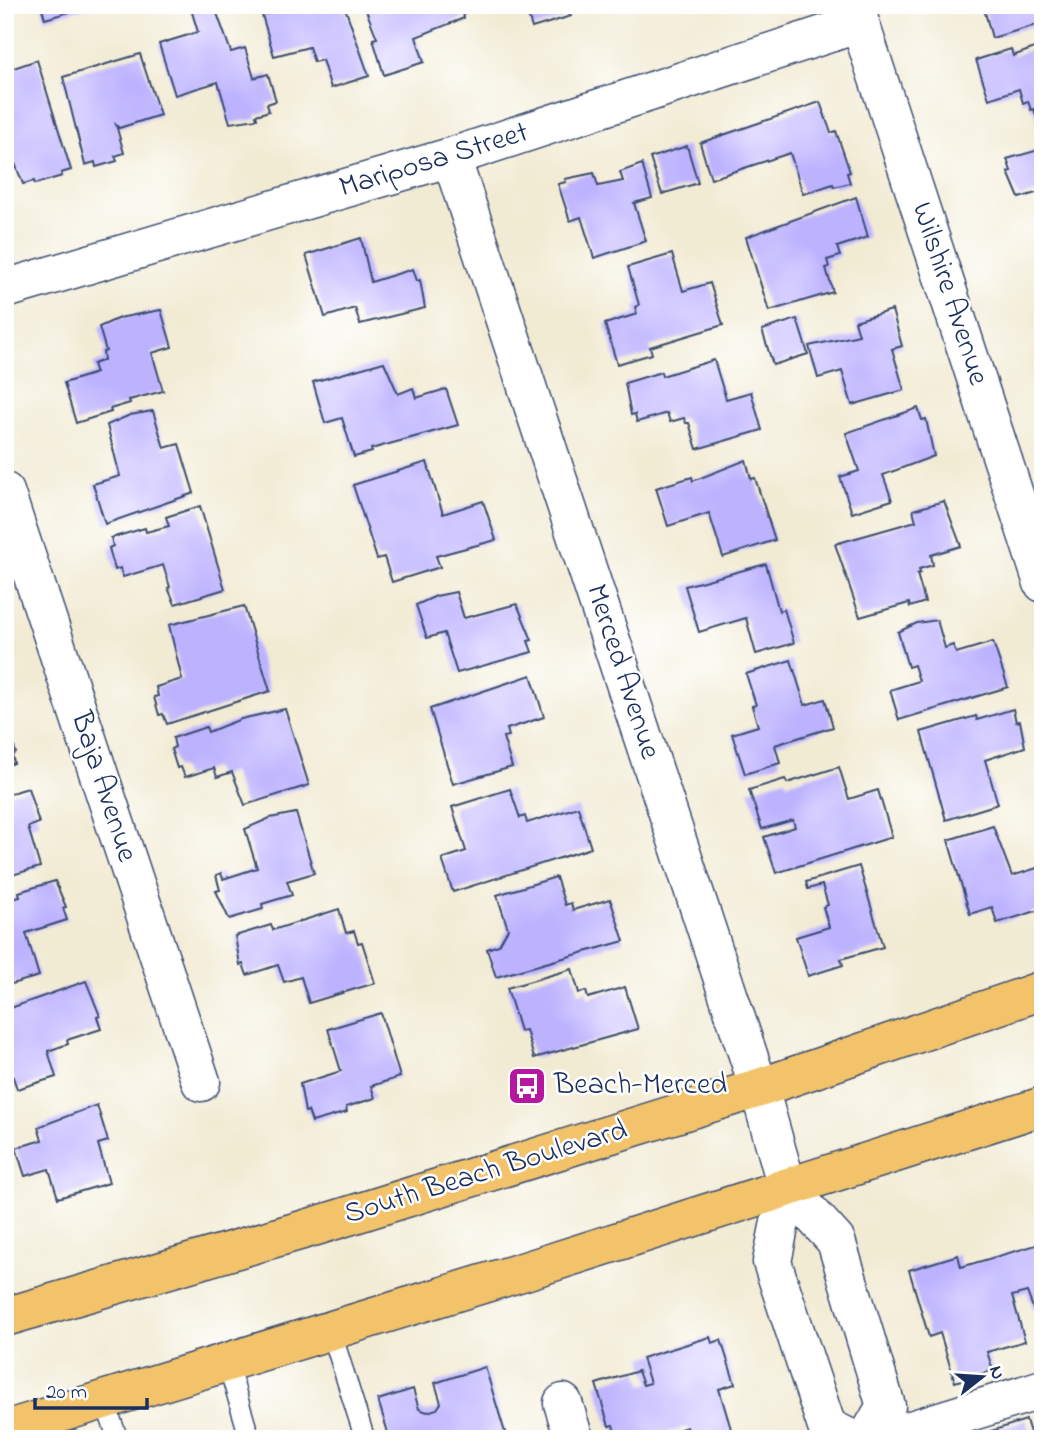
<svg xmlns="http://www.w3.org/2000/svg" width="1048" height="1444" font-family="'Indie Flower',sans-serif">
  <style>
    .building { fill: #bdb2fe }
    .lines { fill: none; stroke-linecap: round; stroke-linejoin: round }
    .service-casing { stroke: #3b4b70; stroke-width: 22 }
    .minor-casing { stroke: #3b4b70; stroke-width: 41 }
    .primary-casing { stroke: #3b4b70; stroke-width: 41 }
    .service { stroke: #fff; stroke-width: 19 }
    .minor { stroke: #fff; stroke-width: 38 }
    .primary { stroke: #f2c36a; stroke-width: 38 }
    .labels { text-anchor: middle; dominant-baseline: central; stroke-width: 5; stroke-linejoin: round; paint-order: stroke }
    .street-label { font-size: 30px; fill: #1b2f5e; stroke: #fff }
    .poi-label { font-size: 30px; fill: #1b2f5e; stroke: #fff; text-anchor: start }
  </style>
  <rect width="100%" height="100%" fill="#fff"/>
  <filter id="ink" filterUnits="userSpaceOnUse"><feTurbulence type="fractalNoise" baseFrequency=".0143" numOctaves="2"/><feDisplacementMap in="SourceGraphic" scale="14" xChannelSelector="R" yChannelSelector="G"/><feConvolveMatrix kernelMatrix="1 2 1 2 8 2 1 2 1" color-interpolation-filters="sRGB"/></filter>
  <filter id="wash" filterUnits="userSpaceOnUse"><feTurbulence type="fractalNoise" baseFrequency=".00686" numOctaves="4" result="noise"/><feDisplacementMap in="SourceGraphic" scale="28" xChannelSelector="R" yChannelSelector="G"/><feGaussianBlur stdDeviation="1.57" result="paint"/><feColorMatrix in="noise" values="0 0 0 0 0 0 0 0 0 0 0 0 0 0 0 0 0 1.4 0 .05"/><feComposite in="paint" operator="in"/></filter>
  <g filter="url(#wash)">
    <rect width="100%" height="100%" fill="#f2ebd4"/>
    <g id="blocks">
      <!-- building -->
      <g class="building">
        <path d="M 41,5 L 89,5 L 90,6 L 45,19 Z"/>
        <path d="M 202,5 L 214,5 L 231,52 L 245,48 L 254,78 L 268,74 L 276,101 L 267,104 L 269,111 L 256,115 L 257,119 L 230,123 L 218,82 L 175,95 L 159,44 L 198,32 L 191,9 Z"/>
        <path d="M 295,5 L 344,5 L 369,76 L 331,88 L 322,60 L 314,62 L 309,47 L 274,56 L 262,15 Z"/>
        <path d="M 364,5 L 461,5 L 464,18 L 416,37 L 424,62 L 384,75 L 373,39 L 377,38 Z"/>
        <path d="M 525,5 L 567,5 L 571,16 L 532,28 Z"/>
        <path d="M 983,5 L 1043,5 L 1043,23 L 992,38 Z"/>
        <path d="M 1043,45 L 1043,134 L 1042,134 L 1034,109 L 1031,110 L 1028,101 L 1023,103 L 1019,89 L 989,99 L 976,60 L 1011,49 L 1013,56 Z"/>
        <path d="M 140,54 L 160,115 L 119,128 L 116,125 L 124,153 L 115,156 L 117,161 L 96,167 L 95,162 L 85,165 L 63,77 Z"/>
        <path d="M 37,60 L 71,170 L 61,173 L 62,176 L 35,184 L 34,181 L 23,184 L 5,137 L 5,71 Z"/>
        <path d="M 820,102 L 831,133 L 836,131 L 850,172 L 847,173 L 850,183 L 834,187 L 833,184 L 803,194 L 790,153 L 711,179 L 700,143 Z"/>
        <path d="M 687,146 L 698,183 L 662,194 L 650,158 Z"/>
        <path d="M 1042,149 L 1043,191 L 1019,198 L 1008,172 L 1011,171 L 1007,159 Z"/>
        <path d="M 642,164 L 652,198 L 634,203 L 646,241 L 594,258 L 581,217 L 570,221 L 558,184 L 566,182 L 565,179 L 594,173 L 598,186 L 623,181 L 620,172 Z"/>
        <path d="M 856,197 L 868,237 L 837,247 L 840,256 L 827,260 L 829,267 L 826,268 L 833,292 L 769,311 L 746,237 Z"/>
        <path d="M 361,238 L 371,282 L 413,269 L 417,281 L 420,280 L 425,308 L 360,324 L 355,308 L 325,317 L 306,255 Z"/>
        <path d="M 672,254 L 683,291 L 710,283 L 723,325 L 650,347 L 652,354 L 617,364 L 605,324 L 637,314 L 635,307 L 639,305 L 628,267 Z"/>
        <path d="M 161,310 L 172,347 L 152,353 L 163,391 L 129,400 L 130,403 L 110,409 L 111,412 L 76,423 L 64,383 L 96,373 L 93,364 L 104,360 L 103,352 L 106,351 L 99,327 L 119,318 Z"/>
        <path d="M 892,310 L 902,346 L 892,349 L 904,390 L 852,405 L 842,371 L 818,378 L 809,346 L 859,335 L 855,321 Z"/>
        <path d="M 797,319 L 808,354 L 773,365 L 762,330 Z"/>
        <path d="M 714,360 L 726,399 L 751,392 L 762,430 L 697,449 L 689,423 L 686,423 L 684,418 L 670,422 L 667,413 L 637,422 L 635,414 L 631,415 L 625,383 L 661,372 L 662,376 Z"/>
        <path d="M 384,362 L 398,394 L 413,388 L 416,398 L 446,389 L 458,425 L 371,449 L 372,452 L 354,457 L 342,418 L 325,423 L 313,382 Z"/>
        <path d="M 918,408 L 922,420 L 926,419 L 934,456 L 883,475 L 892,500 L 852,513 L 840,477 L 859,471 L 846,433 Z"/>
        <path d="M 153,411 L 164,448 L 179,444 L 194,493 L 105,524 L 93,484 L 120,476 L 107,425 L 130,415 Z"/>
        <path d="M 746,460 L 751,479 L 755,478 L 775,540 L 723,557 L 709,513 L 668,526 L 656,488 L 692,477 L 693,481 Z"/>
        <path d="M 427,462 L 443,514 L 483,501 L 496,540 L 436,556 L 440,567 L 392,582 L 384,557 L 377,559 L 353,485 Z"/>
        <path d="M 944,501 L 961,546 L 931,555 L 933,565 L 919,569 L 920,573 L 917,574 L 925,602 L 910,607 L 909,603 L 860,617 L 835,544 L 916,521 L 913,510 Z"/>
        <path d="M 200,506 L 225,589 L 175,604 L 168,588 L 170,587 L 163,565 L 123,577 L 120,568 L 115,570 L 109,548 L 113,546 L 111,538 L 145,528 L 146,532 L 169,526 L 166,517 Z"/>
        <path d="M 766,564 L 779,611 L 784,609 L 794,643 L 756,654 L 746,618 L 699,632 L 685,586 Z"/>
        <path d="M 456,592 L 464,618 L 517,604 L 532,640 L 528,641 L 532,652 L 457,673 L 444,633 L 427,638 L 416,605 L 436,596 Z"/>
        <path d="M 244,606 L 270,691 L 167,724 L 163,714 L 159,715 L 154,697 L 158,696 L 156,687 L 182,679 L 169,625 Z"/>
        <path d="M 937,620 L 945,648 L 953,645 L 956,653 L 993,642 L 1008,687 L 899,720 L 890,690 L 919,681 L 914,665 L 908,667 L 898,632 L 917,623 Z"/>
        <path d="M 791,660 L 805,705 L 825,699 L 833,727 L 775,745 L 780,763 L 745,774 L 732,734 L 758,726 L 752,706 L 756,705 L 746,674 Z"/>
        <path d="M 531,675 L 544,717 L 507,729 L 509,736 L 503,737 L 512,767 L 453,784 L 430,709 Z"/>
        <path d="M 285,709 L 309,785 L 245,805 L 232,772 L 217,777 L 214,768 L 185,777 L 181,767 L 177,768 L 171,749 L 175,747 L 173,738 L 206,727 L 208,732 L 241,719 Z"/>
        <path d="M 1013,709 L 1016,722 L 1020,721 L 1025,747 L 985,760 L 998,804 L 946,820 L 921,732 L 976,716 L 977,720 Z"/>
        <path d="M 9,731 L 16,753 L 12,755 L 14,763 L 5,766 L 5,732 Z"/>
        <path d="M 839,767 L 849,799 L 878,790 L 892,837 L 776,873 L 764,837 L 795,827 L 793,820 L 762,829 L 749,790 L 785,779 L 787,783 Z"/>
        <path d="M 28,788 L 39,823 L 28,827 L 40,867 L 5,877 L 5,795 Z"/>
        <path d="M 510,789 L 520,818 L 525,816 L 527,823 L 578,807 L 591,848 L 453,892 L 442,859 L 466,851 L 452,807 Z"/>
        <path d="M 296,813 L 314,873 L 287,881 L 292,895 L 262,904 L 263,909 L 229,919 L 216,891 L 220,890 L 216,875 L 221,873 L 223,879 L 257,868 L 245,829 L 270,818 Z"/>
        <path d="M 993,826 L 1012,876 L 1040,867 L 1043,909 L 997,923 L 992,907 L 970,914 L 948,840 Z"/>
        <path d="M 859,866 L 883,947 L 841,959 L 843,965 L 808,976 L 796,937 L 829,927 L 823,907 L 828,905 L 822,885 L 808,889 L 806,882 Z"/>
        <path d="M 556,877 L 565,905 L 571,903 L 573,910 L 610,899 L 624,941 L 496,977 L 487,949 L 499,945 L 508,929 L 497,895 Z"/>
        <path d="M 55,881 L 66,907 L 63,908 L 67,920 L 26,933 L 39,976 L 5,986 L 5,901 L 20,897 L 19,892 Z"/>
        <path d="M 339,909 L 346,933 L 354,931 L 358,943 L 362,942 L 375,983 L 309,1003 L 301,977 L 284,982 L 278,965 L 247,975 L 243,964 L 240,965 L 235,936 L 271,925 L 273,930 Z"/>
        <path d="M 572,969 L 579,993 L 586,991 L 588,998 L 625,987 L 638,1029 L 534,1058 L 526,1030 L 520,1031 L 507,988 Z"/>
        <path d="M 86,981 L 100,1016 L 97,1017 L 101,1029 L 67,1040 L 68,1044 L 48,1051 L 56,1077 L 17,1089 L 5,1053 L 5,1010 Z"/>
        <path d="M 381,1013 L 400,1077 L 371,1086 L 375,1098 L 346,1107 L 347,1112 L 312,1122 L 308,1111 L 305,1112 L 300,1084 L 341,1071 L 328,1029 Z"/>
        <path d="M 97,1105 L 108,1141 L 98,1144 L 109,1183 L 58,1198 L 49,1169 L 25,1176 L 16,1148 L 42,1140 L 38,1127 Z"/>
        <path d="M 1043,1243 L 1043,1335 L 1027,1292 L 1012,1296 L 1025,1341 L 987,1352 L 993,1370 L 955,1382 L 940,1333 L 929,1337 L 909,1270 L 958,1255 L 961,1267 Z"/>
        <path d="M 710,1337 L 712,1343 L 721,1340 L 735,1384 L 719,1389 L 734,1439 L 690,1439 L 687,1427 L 661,1435 L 662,1439 L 617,1439 L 613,1425 L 609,1426 L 596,1384 L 638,1371 L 643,1385 L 650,1383 L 642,1358 Z"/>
        <path d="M 485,1367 L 507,1439 L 390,1439 L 378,1400 L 413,1389 L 419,1409 L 427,1412 L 437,1409 L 441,1403 L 435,1383 Z"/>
        <path d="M 1026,1420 L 1032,1439 L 990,1439 L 988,1432 Z"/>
      </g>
    </g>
  </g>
  <g filter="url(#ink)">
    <use href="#blocks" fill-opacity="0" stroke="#3b4b70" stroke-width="2"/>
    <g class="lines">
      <defs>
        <g id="service">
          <path d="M 331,1331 L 365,1439"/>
          <path d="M 227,1362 L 250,1439"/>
          <path d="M 104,1400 L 118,1439"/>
        </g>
        <g id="minor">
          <path d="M 854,5 L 1043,583"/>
          <path d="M 451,157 L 759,1088 L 787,1187 L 772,1262 L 827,1427 L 851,1439"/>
          <path d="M 5,289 L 451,157 L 860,23"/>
          <path d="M 5,492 L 201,1082"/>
          <path d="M 787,1187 L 836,1241 L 886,1406 L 867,1439"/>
          <path d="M 563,1403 L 574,1439"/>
          <path d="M 882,1439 L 1043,1389"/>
        </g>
        <g id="primary">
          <path d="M 5,1317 L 316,1226 L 759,1088 L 1043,990"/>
          <path d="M 5,1430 L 525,1271 L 1043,1106"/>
        </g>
      </defs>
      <!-- service casing -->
      <use href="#service" class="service-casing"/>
      <!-- minor casing -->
      <use href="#minor" class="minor-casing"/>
      <!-- primary casing -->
      <use href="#primary" class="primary-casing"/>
      <!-- service -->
      <use href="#service" class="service"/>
      <!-- minor -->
      <use href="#minor" class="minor"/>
      <!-- primary -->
      <use href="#primary" class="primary"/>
    </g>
  </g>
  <!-- icons -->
  <defs>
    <symbol id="bus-square" viewBox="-11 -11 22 22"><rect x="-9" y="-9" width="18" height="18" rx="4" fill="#b5179e" stroke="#fff"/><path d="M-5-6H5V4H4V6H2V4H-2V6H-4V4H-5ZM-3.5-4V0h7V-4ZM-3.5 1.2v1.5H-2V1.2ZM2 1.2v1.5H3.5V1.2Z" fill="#fff"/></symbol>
  </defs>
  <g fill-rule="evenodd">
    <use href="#bus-square" x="505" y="1064" width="44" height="44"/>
  </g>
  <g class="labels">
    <!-- street labels -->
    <g class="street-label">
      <text transform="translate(434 161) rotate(-17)">Mariposa Street</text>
      <text transform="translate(949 294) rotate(72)">Wilshire Avenue</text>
      <text transform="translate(622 672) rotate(72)">Merced Avenue</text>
      <text transform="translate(103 787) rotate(72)">Baja Avenue</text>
      <text transform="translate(486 1173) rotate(-17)">South Beach Boulevard</text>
    </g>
    <!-- poi labels -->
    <g class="poi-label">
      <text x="554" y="1086">Beach-Merced</text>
    </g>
  </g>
  <!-- margin -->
  <rect width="1048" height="1444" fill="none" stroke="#fff" stroke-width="28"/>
  <!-- north arrow -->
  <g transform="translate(982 1377) rotate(73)" stroke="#ffffff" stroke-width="5" paint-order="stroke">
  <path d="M0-5L12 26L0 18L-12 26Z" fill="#1b2f5e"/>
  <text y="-10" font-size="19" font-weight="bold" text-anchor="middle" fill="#1b2f5e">N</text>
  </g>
  <!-- scale -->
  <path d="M35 1398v10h112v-10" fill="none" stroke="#1b2f5e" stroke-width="3.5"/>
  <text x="46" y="1398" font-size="21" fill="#1b2f5e" stroke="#ffffff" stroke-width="5" paint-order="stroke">20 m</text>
</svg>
